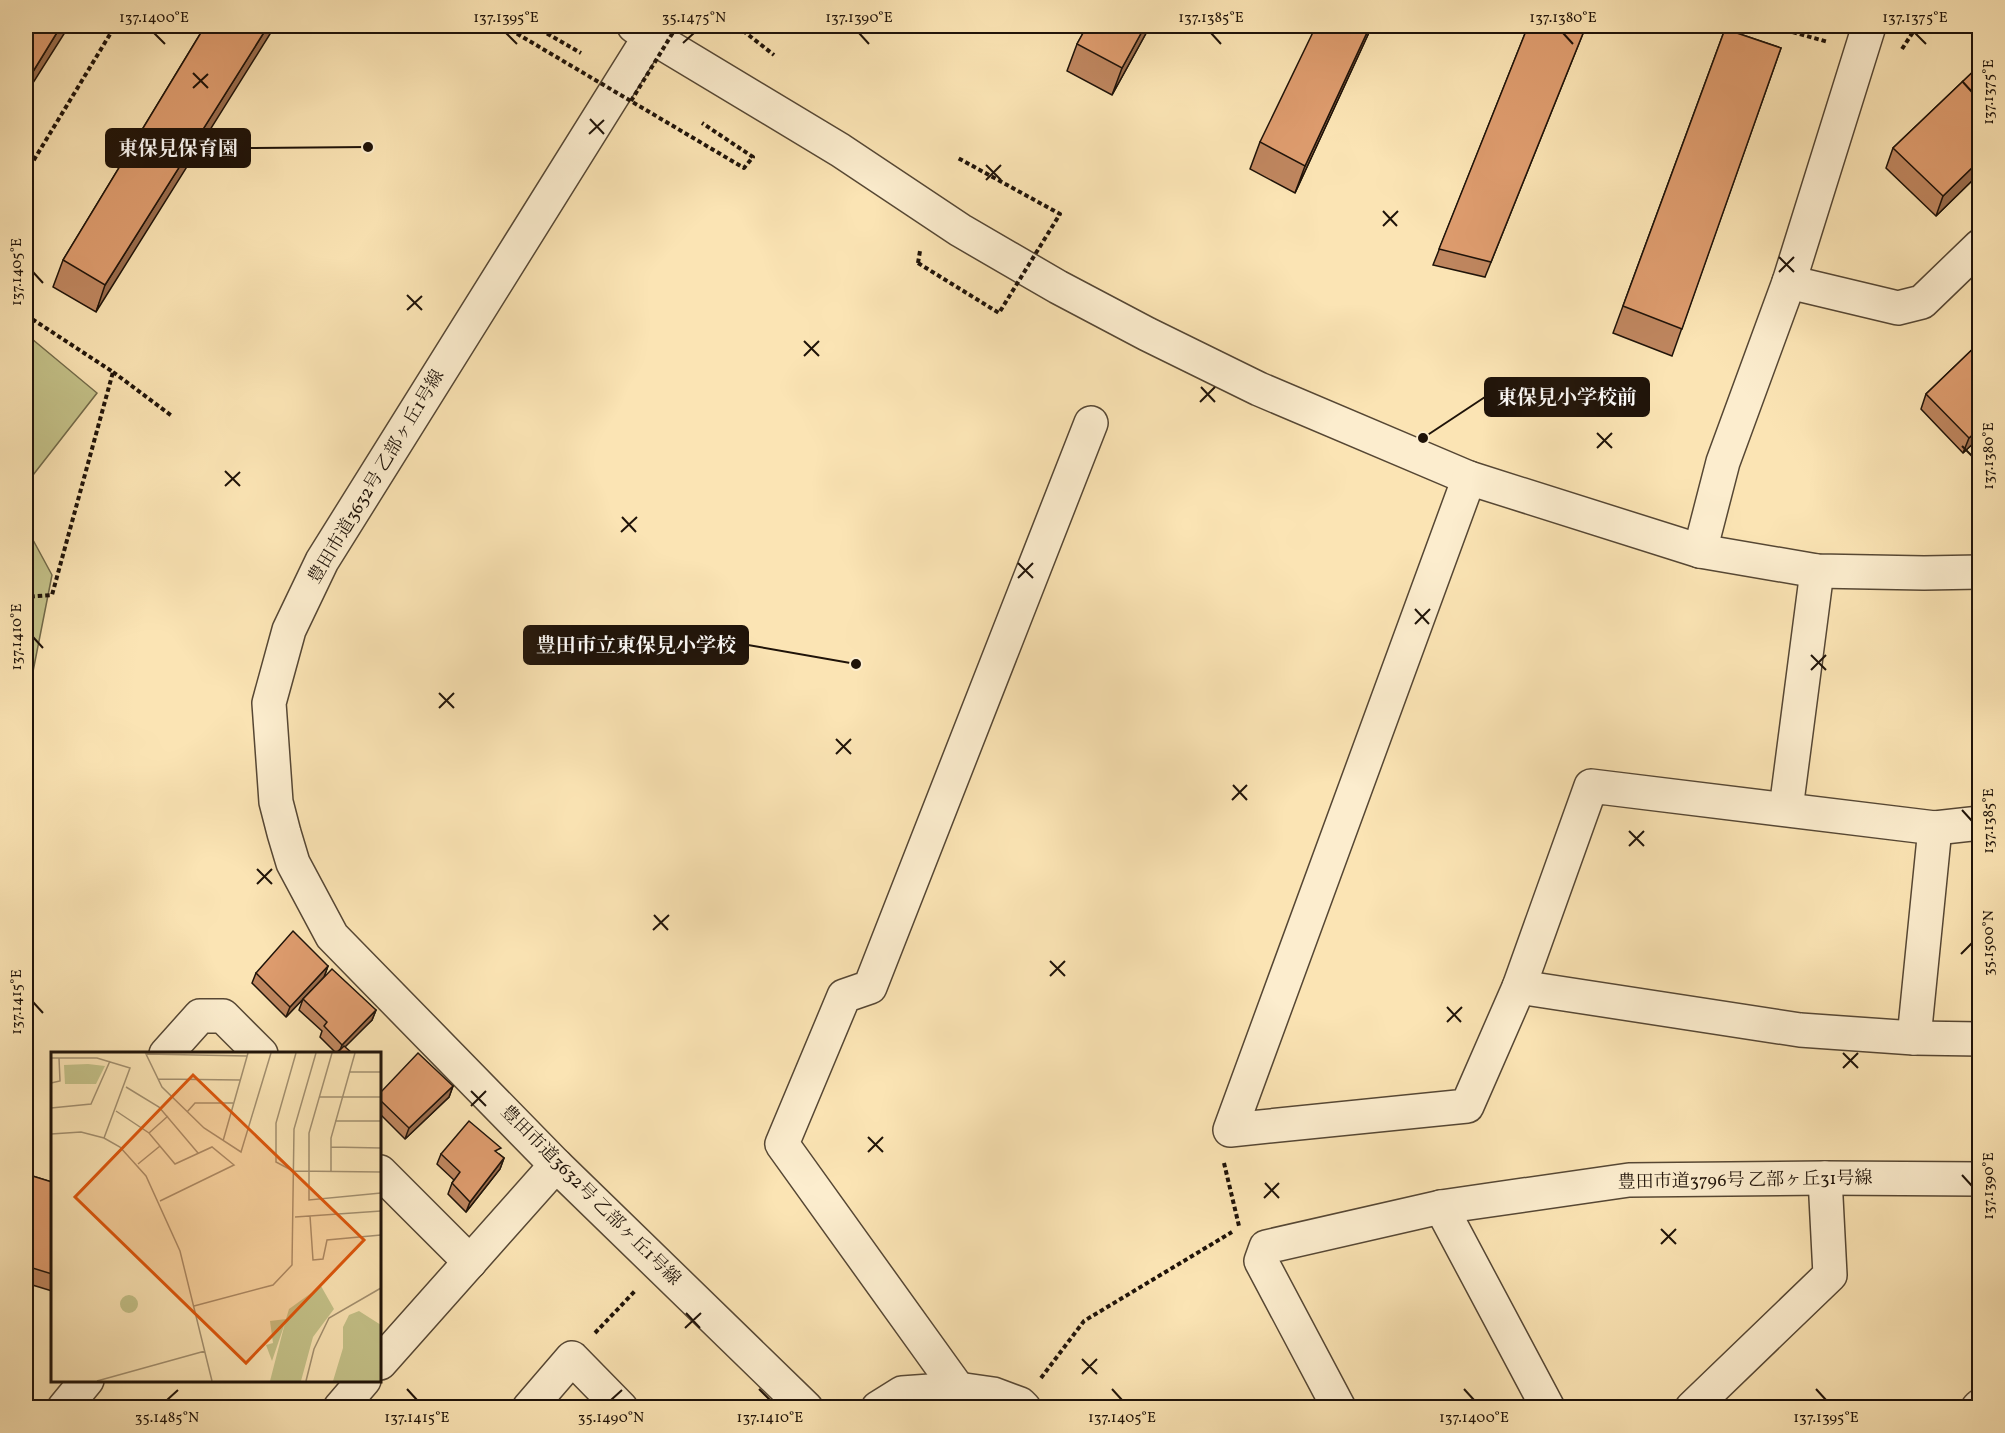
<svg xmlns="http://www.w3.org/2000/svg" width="2005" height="1433" font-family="Vollkorn,'Noto Serif JP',serif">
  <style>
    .green { fill: #c4c289; stroke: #726a49; stroke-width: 1.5 }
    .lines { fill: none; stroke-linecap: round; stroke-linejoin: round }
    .minor-casing { stroke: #564734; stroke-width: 36 }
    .path { stroke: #1f1309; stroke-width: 4; stroke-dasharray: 4.5 3; stroke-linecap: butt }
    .minor { stroke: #fcedce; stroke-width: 33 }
    .path-bridge { stroke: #1f1309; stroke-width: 4; stroke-dasharray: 4.5 3; stroke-linecap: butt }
    .wall { fill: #bf865f; stroke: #1f1309; stroke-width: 1.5 }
    .shaded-wall { fill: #9b6d4d; stroke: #1f1309; stroke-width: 1.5 }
    .building { fill: #de9c6e; stroke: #1f1309; stroke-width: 1.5 }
    .ticks { fill: none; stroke: #1f1309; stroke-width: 2 }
    .labels { text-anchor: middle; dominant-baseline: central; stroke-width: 4.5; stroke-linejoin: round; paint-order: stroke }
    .street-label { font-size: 18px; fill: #1f1309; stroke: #fcedce }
    .inset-road { fill: none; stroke: #a39070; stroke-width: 1.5 }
    .view { fill: #de560c; fill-opacity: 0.15; stroke: #de560c; stroke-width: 3 }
    .inset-edge { fill: none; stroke: #1f1309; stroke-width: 3 }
    .leader { fill: none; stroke: #1f1309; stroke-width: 2 }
    .callout-dot { fill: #1f1309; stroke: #fcedce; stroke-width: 2 }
    .callout { fill: #1f1309; stroke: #1f1309; stroke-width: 2 }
    .callout-label { font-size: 20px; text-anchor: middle; font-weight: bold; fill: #fff }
    .neatline { fill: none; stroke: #1f1309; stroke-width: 2 }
    .ticks-label { font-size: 15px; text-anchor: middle; fill: #1f1309 }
  </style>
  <rect width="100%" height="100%" fill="#fbe4b4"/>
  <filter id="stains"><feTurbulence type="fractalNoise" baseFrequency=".00333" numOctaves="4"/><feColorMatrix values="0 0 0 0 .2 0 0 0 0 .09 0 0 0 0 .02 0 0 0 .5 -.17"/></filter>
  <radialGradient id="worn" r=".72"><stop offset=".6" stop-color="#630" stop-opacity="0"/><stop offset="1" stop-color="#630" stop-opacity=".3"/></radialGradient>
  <!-- green -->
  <g class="green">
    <path d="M 26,334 L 97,393 L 26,484 Z"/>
    <path d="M 26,527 L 52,575 L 26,707 Z"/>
  </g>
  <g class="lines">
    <defs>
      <g id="minor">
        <path d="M 634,26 L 840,150 L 960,230 L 1058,287 L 1147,334 L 1259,389 L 1469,478 L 1700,551 L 1817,571 L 1924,573 L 1980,572"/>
        <path d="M 650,36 L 322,561 L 289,630 L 269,703 L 276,802 L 284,833 L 293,863 L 332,936 L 556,1165 L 806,1408"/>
        <path d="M 1789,282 L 1898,308 L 1922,302 L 1980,246"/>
        <path d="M 1469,478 L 1230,1130 L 1467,1106 L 1519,987 L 1591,786 L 1935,828 L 1980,823"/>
        <path d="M 1700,551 L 1723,462 L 1789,282 L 1869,26"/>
        <path d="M 1786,809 L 1817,571"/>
        <path d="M 1519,987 L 1800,1030 L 1914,1038 L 1980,1039"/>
        <path d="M 1914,1038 L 1935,828"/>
        <path d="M 166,1054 L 200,1016 L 223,1016 L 261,1054"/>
        <path d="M 380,1172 L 470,1262"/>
        <path d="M 1441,1207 L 1548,1408"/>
        <path d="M 380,1363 L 556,1165"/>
        <path d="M 958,1389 L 782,1144 L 844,996 L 870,987 L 1091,423"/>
        <path d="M 64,1408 L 87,1380"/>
        <path d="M 340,1408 L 364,1380"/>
        <path d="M 529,1408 L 572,1358 L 621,1408"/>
        <path d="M 878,1408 L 902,1393 L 958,1389 L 993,1394 L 1020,1404 L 1024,1408"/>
        <path d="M 1339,1408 L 1261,1261 L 1266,1247 L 1441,1207 L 1629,1180 L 1825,1178 L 1980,1179"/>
        <path d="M 1692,1408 L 1830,1275 L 1825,1178"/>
        <path d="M 1978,1408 L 1980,1406"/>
      </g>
    </defs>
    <!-- minor casing -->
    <use href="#minor" class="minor-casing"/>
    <!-- path -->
    <g class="path">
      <path d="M 534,26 L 581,53"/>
      <path d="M 737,26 L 774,55"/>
      <path d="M 1771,26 L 1828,42"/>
      <path d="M 1902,49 L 1917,26"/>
      <path d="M 26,173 L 115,26"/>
      <path d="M 918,263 L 920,251"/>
      <path d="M 26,315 L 113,372 L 52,595 L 26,597"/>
      <path d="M 113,372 L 172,416"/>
      <path d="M 1224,1163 L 1239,1226"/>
      <path d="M 595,1333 L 635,1291"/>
      <path d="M 1041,1378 L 1084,1321 L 1232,1232"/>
    </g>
    <!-- minor -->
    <use href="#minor" class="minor"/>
    <!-- path-bridge -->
    <g class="path-bridge">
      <path d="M 504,26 L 744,168 L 753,157 L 702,123"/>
      <path d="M 631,101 L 677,26"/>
      <path d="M 918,263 L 999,313 L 1060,214 L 958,158"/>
    </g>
  </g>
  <!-- wall -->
  <g class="wall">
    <path d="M 205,26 L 96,312 L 53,287 L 63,260 Z"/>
    <path d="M 1087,26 L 1150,26 L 1112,95 L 1067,71 L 1077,44 Z"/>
    <path d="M 1372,26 L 1295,193 L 1250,169 L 1260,142 Z"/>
    <path d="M 1528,26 L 1586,26 L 1485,277 L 1433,265 Z"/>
    <path d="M 1725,29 L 1781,48 L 1672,356 L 1613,333 Z"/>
    <path d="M 1980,65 L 1980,173 L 1936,216 L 1886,168 L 1893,148 Z"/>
    <path d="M 1980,342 L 1980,437 L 1963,453 L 1921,409 L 1926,394 Z"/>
    <path d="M 328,966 L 324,977 L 376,1010 L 372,1020 L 336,1053 L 320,1037 L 322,1031 L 299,1010 L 303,999 L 286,1017 L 252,983 L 256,973 Z"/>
    <path d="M 453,1086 L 449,1097 L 405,1139 L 380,1114 L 380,1093 Z"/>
    <path d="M 441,1154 L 499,1154 L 504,1158 L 500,1169 L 466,1212 L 448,1194 L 452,1183 L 454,1180 L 437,1164 Z"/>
    <path d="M 26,1174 L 52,1182 L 52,1291 L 29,1284 L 26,1294 Z"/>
  </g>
  <!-- shaded-wall -->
  <g class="shaded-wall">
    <path d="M 61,26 L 69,26 L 26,94 L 26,83 Z"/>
    <path d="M 268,26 L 275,26 L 96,312 L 105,285 Z"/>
    <path d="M 1145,26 L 1150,26 L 1112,95 L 1122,68 Z"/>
    <path d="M 1370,26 L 1372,26 L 1295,193 L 1305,166 Z"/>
    <path d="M 1980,160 L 1980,173 L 1936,216 L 1943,196 Z"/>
    <path d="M 1980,428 L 1980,437 L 1963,453 L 1969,438 Z"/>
    <path d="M 328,966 L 324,977 L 286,1017 L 290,1007 Z"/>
    <path d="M 376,1010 L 372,1020 L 339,1053 L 342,1045 Z"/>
    <path d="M 453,1086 L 449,1097 L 405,1139 L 409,1128 Z"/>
    <path d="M 504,1158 L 500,1169 L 466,1212 L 470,1202 Z"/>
  </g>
  <!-- building -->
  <g class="building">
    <path d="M 26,26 L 61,26 L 26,83 Z"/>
    <path d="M 205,26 L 268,26 L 105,285 L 63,260 Z"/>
    <path d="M 1087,26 L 1145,26 L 1122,68 L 1077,44 Z"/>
    <path d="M 1316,26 L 1370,26 L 1305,166 L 1260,142 Z"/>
    <path d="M 1528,26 L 1586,26 L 1491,262 L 1439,249 Z"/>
    <path d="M 1725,29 L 1781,48 L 1682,329 L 1623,306 Z"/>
    <path d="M 1980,65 L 1980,160 L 1943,196 L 1893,148 Z"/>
    <path d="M 1980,342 L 1980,428 L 1969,438 L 1926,394 Z"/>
    <path d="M 293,931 L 328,966 L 290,1007 L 256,973 Z"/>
    <path d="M 332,969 L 376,1010 L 342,1045 L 324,1026 L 327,1022 L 303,999 Z"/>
    <path d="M 344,1046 L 352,1053 L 337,1053 Z"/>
    <path d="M 418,1053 L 453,1086 L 409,1128 L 380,1100 L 380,1093 Z"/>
    <path d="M 469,1121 L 501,1148 L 495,1151 L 504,1158 L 470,1202 L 452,1183 L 460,1172 L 441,1154 Z"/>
    <path d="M 26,1174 L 52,1182 L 52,1274 L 26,1266 Z"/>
    <path d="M 26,1275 L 32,1277 L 26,1294 Z"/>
  </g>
  <!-- ticks -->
  <path class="ticks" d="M 154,33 L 165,44M 506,33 L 517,44M 859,33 L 869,44M 1211,33 L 1221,44M 1563,33 L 1573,44M 1915,33 L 1926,44M 683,43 L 694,33M 193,73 L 208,88M 1962,81 L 1972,92M 193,88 L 208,74M 590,119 L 604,134M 589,134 L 604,120M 986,165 L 1001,180M 986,180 L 1001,165M 1383,211 L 1397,226M 1383,226 L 1398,211M 1779,257 L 1794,272M 33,272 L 43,283M 1779,272 L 1794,257M 407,295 L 422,310M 407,310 L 422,296M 804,341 L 819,356M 804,356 L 819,341M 1201,387 L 1215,402M 1200,402 L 1215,387M 1597,433 L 1612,448M 1962,446 L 1972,456M 1597,448 L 1612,433M 225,471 L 240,486M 225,486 L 240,472M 622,517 L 636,532M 621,532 L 637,517M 1018,563 L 1033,578M 1018,578 L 1033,563M 1415,609 L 1429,624M 1415,624 L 1430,609M 33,637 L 43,648M 1811,655 L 1826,670M 1811,670 L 1826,655M 439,693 L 454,708M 439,708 L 454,693M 836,739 L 851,754M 836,754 L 851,739M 1233,785 L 1247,800M 1232,800 L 1247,785M 1962,810 L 1972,821M 1629,831 L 1644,846M 1629,846 L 1644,831M 257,869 L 272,884M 257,884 L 272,869M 654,915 L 668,930M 653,930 L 669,915M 1961,954 L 1972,943M 1050,961 L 1065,976M 1050,976 L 1065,961M 33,1002 L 43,1013M 1447,1007 L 1461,1022M 1447,1022 L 1462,1007M 1843,1053 L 1858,1068M 1843,1068 L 1858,1053M 471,1091 L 486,1106M 471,1106 L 486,1091M 868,1137 L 883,1152M 868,1152 L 883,1137M 1962,1175 L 1972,1186M 1265,1183 L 1279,1198M 1264,1198 L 1279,1183M 1661,1229 L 1676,1244M 1661,1244 L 1676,1229M 686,1313 L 700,1328M 685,1328 L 701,1313M 1082,1359 L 1097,1374M 1082,1374 L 1097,1359M 407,1389 L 417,1400M 759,1389 L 770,1400M 1112,1389 L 1122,1400M 1464,1389 L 1474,1400M 1816,1389 L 1826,1400M 167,1400 L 178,1390M 611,1400 L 622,1390"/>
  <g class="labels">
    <!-- street labels -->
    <g class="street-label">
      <text transform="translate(377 477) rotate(-59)">豊田市道3632号 乙部ヶ丘1号線</text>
      <text transform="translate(1745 1181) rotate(-1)">豊田市道3796号 乙部ヶ丘31号線</text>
      <text transform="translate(590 1196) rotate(45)">豊田市道3632号 乙部ヶ丘1号線</text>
    </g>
  </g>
  <!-- overview -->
  <g transform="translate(51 1052)">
    <rect width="330" height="330" fill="#fbe4b4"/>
    <path d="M 37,12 L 54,14 L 45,32 L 14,32 L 13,13 ZM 270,234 L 283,257 L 262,285 L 250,329 L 219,329 L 234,271 L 221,309 L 215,293 L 222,291 L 219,269 L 235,267 L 238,257 ZM69 252a9 9 0 1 1 18 0a9 9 0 1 1-18 0ZM 308,259 L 330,273 L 330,329 L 282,329 L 292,296 L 292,275 L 298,263 Z" fill="#c4c289"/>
    <path class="inset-road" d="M 245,1 L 225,71 L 225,110 L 242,119 L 330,120M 281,1 L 258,81 L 258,148 L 330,141M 196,4 L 95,2 L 111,35 L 153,76 L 190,100 L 220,1M 0,6 L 46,6 L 79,16 L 53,86M 299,20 L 330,20M 107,27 L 189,28M 0,31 L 9,29 L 8,6M 75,35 L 108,55 L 147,101M 268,45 L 330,45M 0,56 L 40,52 L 59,9M 65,59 L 98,81 L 124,112 L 161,95 L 183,113 L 109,149M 136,60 L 144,51 L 182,51M 284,69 L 330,69M 98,81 L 117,64M 0,82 L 30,80 L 53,86 L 69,95 L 95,124 L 129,199 L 161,329M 172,89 L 197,1M 280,95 L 330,96M 87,112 L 109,94M 280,120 L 280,86 L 304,1M 259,164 L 262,208 L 272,207 L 276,188 L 330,183M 244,165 L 330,159M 143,254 L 222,233 L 241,213 L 243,77 L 265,1M 46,329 L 154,299M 255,329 L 263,297 L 278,266 L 330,236"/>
    <path class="view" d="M 142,23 L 313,188 L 195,311 L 24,145 Z"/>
    <rect width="330" height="330" class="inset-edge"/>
  </g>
  <!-- callouts -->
  <path class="leader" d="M368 147L250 148M1423 438L1485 397M856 664L748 645"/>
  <g class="callout-dot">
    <circle cx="368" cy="147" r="6"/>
    <circle cx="1423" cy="438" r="6"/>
    <circle cx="856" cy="664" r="6"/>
  </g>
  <g class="callout">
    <rect x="106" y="129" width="144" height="38" rx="6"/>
    <rect x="1485" y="378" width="164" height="38" rx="6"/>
    <rect x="524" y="626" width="224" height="38" rx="6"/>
  </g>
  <g class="callout-label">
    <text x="178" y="155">東保見保育園</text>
    <text x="1567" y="404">東保見小学校前</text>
    <text x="636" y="652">豊田市立東保見小学校</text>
  </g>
  <!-- margin -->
  <rect width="2005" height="1433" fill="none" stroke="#fbe4b4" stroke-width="66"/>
  <rect x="33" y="33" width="1939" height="1367" class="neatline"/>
  <g class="ticks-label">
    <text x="154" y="22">137.1400°E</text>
    <text x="506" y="22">137.1395°E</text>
    <text x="694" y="22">35.1475°N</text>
    <text x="859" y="22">137.1390°E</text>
    <text x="1211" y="22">137.1385°E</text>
    <text x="1563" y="22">137.1380°E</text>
    <text x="1915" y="22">137.1375°E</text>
    <text transform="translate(1988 92) rotate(-90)" y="5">137.1375°E</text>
    <text transform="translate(16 272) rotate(-90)" y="5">137.1405°E</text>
    <text transform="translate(1988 456) rotate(-90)" y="5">137.1380°E</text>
    <text transform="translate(16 637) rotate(-90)" y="5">137.1410°E</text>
    <text transform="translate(1988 821) rotate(-90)" y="5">137.1385°E</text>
    <text transform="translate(1988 943) rotate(-90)" y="5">35.1500°N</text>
    <text transform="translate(16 1002) rotate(-90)" y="5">137.1415°E</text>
    <text transform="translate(1988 1186) rotate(-90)" y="5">137.1390°E</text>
    <text x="167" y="1422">35.1485°N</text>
    <text x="417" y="1422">137.1415°E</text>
    <text x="611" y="1422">35.1490°N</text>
    <text x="770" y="1422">137.1410°E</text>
    <text x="1122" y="1422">137.1405°E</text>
    <text x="1474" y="1422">137.1400°E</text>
    <text x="1826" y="1422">137.1395°E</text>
  </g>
  <rect width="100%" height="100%" filter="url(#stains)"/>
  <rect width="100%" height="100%" fill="url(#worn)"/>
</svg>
